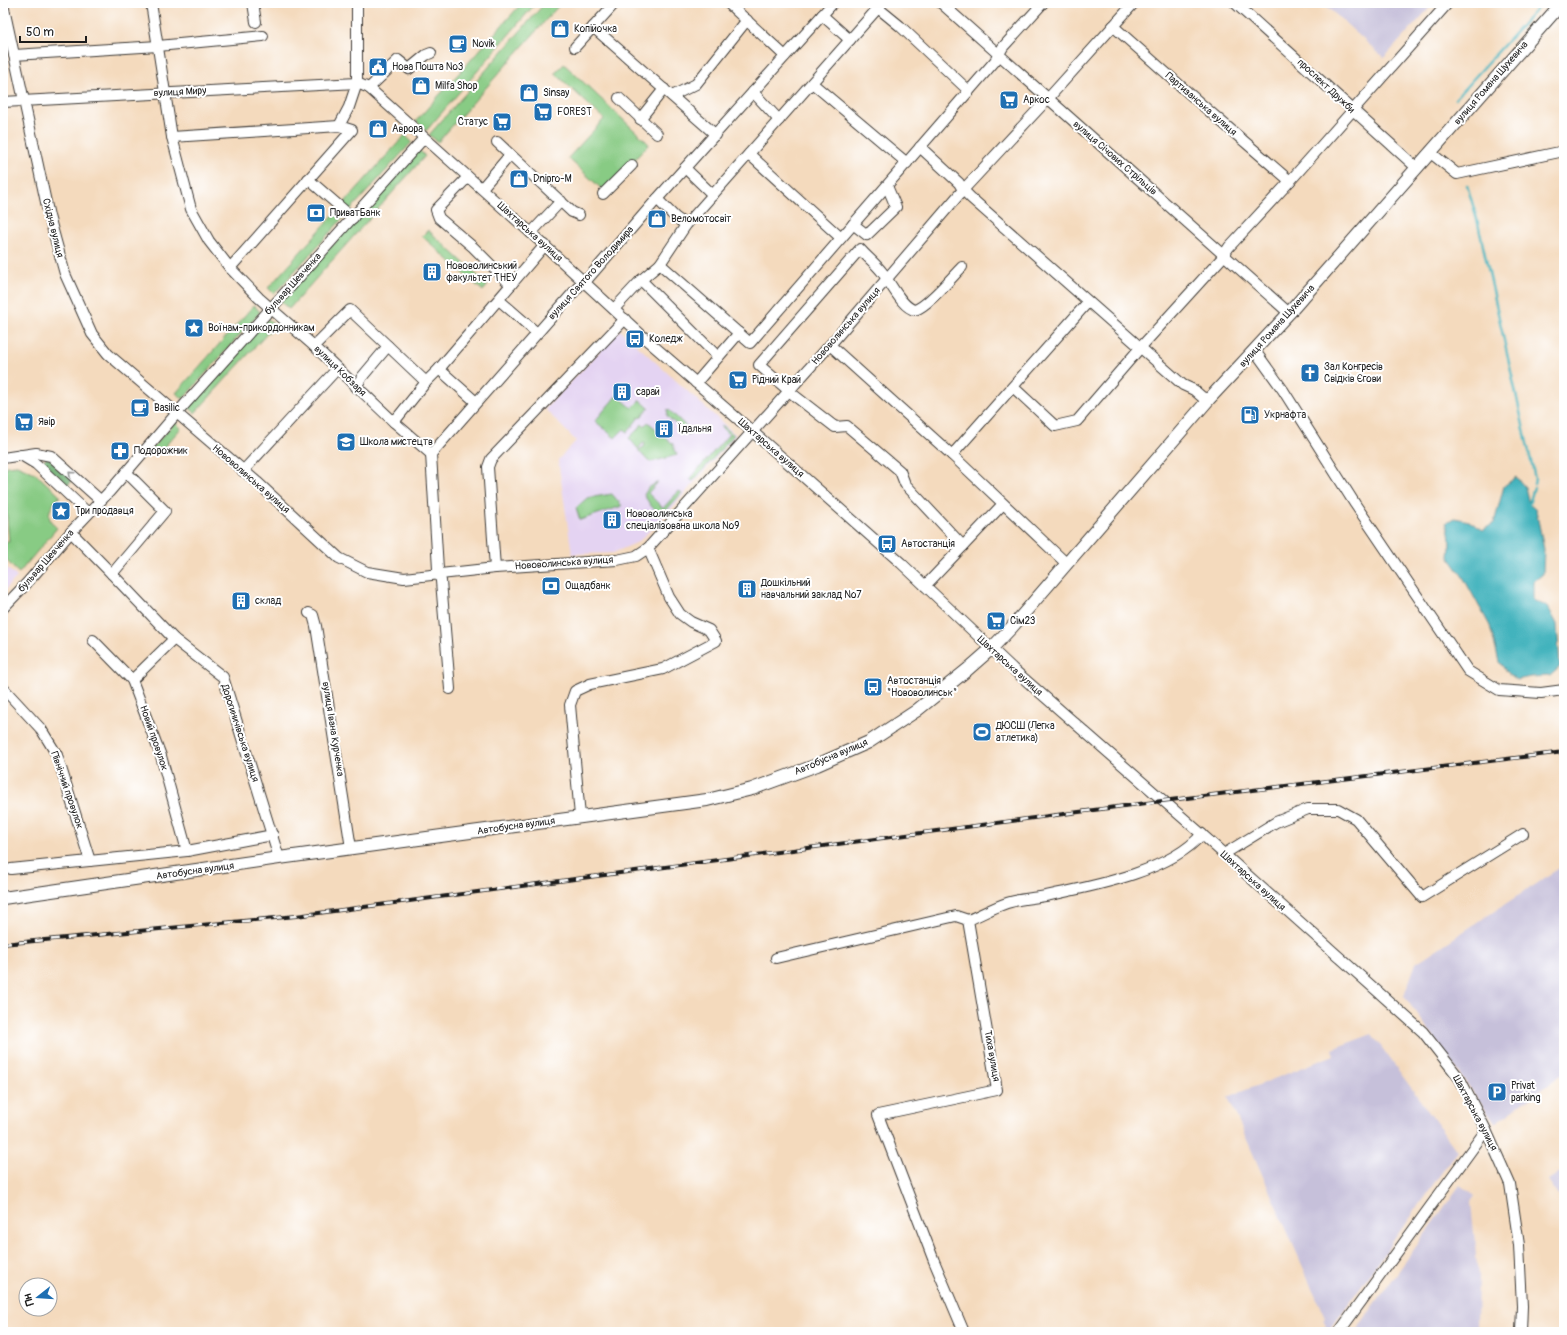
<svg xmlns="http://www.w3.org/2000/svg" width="1567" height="1335" font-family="Pangolin,sans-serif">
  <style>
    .built { fill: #e4d3f2 }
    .industrial { fill: #c6c0da }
    .green { fill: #88cb84; stroke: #527450 }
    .forest { fill: #6eaf72; stroke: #456647 }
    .water { fill: #43b3bd; stroke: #30686c }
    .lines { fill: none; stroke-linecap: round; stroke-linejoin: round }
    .stream { stroke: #43b3bd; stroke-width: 2.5 }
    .minor-casing { stroke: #3c3834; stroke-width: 12 }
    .major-casing { stroke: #3c3834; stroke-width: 14 }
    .minor { stroke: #fff; stroke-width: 10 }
    .major { stroke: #fff; stroke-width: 12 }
    .rail-casing { stroke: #1c1c1c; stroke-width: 4 }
    .rail { stroke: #fff; stroke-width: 2.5; stroke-dasharray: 8; stroke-linecap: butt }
    .oneway { stroke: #999 }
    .labels { text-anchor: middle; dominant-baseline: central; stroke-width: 4; stroke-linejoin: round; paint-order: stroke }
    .poi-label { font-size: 10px; fill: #1c1c1c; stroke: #fff; text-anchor: start }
    .street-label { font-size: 10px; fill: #1c1c1c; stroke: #fff }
  </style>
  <rect width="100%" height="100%" fill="#fff"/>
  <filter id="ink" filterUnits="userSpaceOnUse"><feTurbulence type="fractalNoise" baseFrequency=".025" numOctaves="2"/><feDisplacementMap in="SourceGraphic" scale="8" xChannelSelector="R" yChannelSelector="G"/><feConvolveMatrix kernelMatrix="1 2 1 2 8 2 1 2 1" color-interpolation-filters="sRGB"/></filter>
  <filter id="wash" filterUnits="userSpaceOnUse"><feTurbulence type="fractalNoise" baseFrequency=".012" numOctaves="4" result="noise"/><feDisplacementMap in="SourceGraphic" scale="16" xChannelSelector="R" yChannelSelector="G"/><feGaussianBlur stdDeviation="0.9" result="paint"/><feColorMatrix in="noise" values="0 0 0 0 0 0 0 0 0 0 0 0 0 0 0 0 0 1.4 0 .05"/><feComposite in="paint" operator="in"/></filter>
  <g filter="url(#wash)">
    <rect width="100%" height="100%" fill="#f4dabd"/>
    <!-- built -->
    <g class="built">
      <path d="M 620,330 L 736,435 L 665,516 L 638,542 L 613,553 L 572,554 L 558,460 L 576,441 L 545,409 Z"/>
      <path d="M 3,565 L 17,577 L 3,592 Z"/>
    </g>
    <!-- industrial -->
    <g class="industrial">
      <path d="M 1323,3 L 1434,3 L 1384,58 Z"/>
      <path d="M 1564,865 L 1564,1073 L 1495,1123 L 1404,996 L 1416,963 Z"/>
      <path d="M 1372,1034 L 1457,1151 L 1329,1331 L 1323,1319 L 1325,1317 L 1228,1097 L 1334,1055 L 1332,1049 Z"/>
      <path d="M 1564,1170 L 1564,1196 L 1558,1195 L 1548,1180 Z"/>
      <path d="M 1460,1185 L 1475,1196 L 1471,1202 L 1478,1276 L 1477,1332 L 1355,1332 Z"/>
    </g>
    <!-- green -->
    <g class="green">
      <path d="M 522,3 L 536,3 L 426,131 L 416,121 Z"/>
      <path d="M 545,3 L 561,3 L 438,142 L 429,135 Z"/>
      <path d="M 564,64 L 649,144 L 605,192 L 568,158 L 604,119 L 555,73 Z"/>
      <path d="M 405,135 L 412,142 L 274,294 L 268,288 Z"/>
      <path d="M 418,149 L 425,156 L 289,309 L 281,302 Z"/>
      <path d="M 428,230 L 488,285 L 483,291 L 422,236 Z"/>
      <path d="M 254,305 L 260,312 L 183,399 L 176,393 Z"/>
      <path d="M 268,319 L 275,325 L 195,413 L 186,405 Z"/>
      <path d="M 617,395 L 632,408 L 640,400 L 649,408 L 640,418 L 639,417 L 628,432 L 624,429 L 615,438 L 595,421 Z"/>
      <path d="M 668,409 L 691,431 L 688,435 L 667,416 Z"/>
      <path d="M 175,422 L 181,428 L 159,453 L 152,448 Z"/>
      <path d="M 648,422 L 673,444 L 677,455 L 651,462 L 648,461 L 638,450 L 644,447 L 645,443 L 643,443 L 638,449 L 629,438 L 637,430 L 638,430 L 642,424 L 644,426 Z"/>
      <path d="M 720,426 L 723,426 L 734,435 L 693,481 L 690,479 L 729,434 Z"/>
      <path d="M 17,465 L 35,473 L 60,496 C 50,508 43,516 57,528 L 19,573 C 8,563 3,558 3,542 L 9,542 L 3,472 L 6,466 Z"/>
      <path d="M 658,482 L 648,493 L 663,508 L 679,491 L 682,493 L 661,516 L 651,506 L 644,495 L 648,488 Z"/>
      <path d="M 612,494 L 622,506 L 580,520 L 576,508 L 587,498 Z"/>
    </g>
    <!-- forest -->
    <path class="forest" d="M 48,457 L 73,479 L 66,487 L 43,464 L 42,461 Z"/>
    <!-- water -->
    <path class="water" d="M 1516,477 L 1525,487 L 1529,504 L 1536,510 L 1544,549 L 1543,574 L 1533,582 L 1533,600 L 1548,607 L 1557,624 L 1560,667 L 1550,676 L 1530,677 L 1517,680 L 1506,671 L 1499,662 L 1490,626 L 1463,577 L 1449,557 C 1450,546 1451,532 1446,523 L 1455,518 L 1469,521 L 1483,530 L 1494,523 L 1504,486 Z"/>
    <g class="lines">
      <!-- stream -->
      <g class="stream">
        <path d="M 1455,99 L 1542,3"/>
        <path d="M 1467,185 L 1477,219 L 1535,479 L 1534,484"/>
        <path d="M 1529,504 L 1534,488"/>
      </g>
    </g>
  </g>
  <g filter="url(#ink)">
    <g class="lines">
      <defs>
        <g id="minor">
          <path d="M 151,3 L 172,137 L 191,209 L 209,241 L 230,268 L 259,298 L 314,346 L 394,422 L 431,454 L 438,569 L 441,581 L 450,689"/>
          <path d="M 253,3 L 256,22"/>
          <path d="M 728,3 L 785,56"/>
          <path d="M 941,3 L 1289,313"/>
          <path d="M 1235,3 L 1417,168"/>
          <path d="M 3,4 L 49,216 L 65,274 L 92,334 L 108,354 L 257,482 L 339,558 L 367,572 L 404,578 L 495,568 L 617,560 L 636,556 L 648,548 L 830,345 L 963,190 L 1044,103 L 1134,3"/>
          <path d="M 822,15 L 850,40"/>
          <path d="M 1113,26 L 1201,104 L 1290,181"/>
          <path d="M 593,27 L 716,135"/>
          <path d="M 575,47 L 615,3"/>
          <path d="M 14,55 L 158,46 L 263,36"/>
          <path d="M 812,83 L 907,163"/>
          <path d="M 369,88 L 398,60 L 409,69 L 426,55 L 431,53"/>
          <path d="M 753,92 L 779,120"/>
          <path d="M 672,96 L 696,84 L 747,20"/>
          <path d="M 619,98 L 657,134"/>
          <path d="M 3,102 L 357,83 L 369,88 L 531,233 L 649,342 L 753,432 L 901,563 L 1013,669 L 1206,838 L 1423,1032 L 1460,1079 L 1486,1130 L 1510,1184 L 1519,1245 L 1522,1306 L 1521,1332"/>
          <path d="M 640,119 L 664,89"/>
          <path d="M 339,126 L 349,107 L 357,83 L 357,3"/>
          <path d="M 172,137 L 339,126 L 352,130 L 230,268"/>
          <path d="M 497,142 L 572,212 L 579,215"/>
          <path d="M 920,147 L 959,183 L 963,190 L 971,198 L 1183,385 L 1194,390 L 1202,397 L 1209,399"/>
          <path d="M 1431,153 L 1457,174 L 1564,151"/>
          <path d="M 749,154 L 841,238"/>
          <path d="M 685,168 L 713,195"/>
          <path d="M 468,177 L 436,210 L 439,218 L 473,247 L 511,285"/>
          <path d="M 308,179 L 353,218"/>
          <path d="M 482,188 L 510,155"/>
          <path d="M 603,194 L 632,165"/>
          <path d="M 657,199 L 675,217 L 686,225"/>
          <path d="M 853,224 L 867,235 L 896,207 L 887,186"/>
          <path d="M 531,233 L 561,201"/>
          <path d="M 660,264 L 750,343 L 995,61 L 1003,47 L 1043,3"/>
          <path d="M 962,267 C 952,277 928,306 915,310 C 902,308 891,283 882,272 C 876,264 867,257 860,249 L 759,365 L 795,396 L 835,427 L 847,426 L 900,471 L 905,484 L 963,546"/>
          <path d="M 641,280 L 718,357"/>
          <path d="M 499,300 L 537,333"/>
          <path d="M 614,309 L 641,280 L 660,264 L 686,225 L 878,8 L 900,26 L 969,91"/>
          <path d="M 830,345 L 952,455 L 1067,564"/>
          <path d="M 314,346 L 350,310 L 426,382"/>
          <path d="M 1255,351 L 1283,390 L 1355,504 L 1468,671 L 1499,690 L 1541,693 L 1564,690"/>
          <path d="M 439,369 L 476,402"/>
          <path d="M 696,383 L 739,333"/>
          <path d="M 356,387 L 362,377 L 388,346"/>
          <path d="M 1013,387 L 1055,426 L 1077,421 L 1140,348 L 1221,259 L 1229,247 L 1290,181 L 1448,3"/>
          <path d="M 394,422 L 426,382 L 439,369 L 545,245"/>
          <path d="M 431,454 L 579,286 L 585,282 L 657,199 L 833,3"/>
          <path d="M 21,455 L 36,464 L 88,513"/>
          <path d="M 952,455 L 1088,302"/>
          <path d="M 3,458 L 36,453 L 51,456 L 100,500"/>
          <path d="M 243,471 L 337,369"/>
          <path d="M 126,472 L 165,511 L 112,574 L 174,639 L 223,677 L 279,858"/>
          <path d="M 71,532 L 112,574"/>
          <path d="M 495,568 L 488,467 L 491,459 L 625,319"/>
          <path d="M 925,586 L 1003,504"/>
          <path d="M 3,608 L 27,583 L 71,532 L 110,491 L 177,413 L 424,138"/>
          <path d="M 309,613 L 313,615 L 316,626 L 351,848"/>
          <path d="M 93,640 L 132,680 L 161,756 L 187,851"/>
          <path d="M 132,680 L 174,639"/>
          <path d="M 3,688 L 41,729 L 57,755 L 90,861"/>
          <path d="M 580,816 L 570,705 L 575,691 L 590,684 L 663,669 L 716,641 L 709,630 L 691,622 L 680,614 L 669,597 L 648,548"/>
          <path d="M 1224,854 L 1276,822 L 1308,809 L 1338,809 L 1356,819 L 1422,897 L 1523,834"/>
          <path d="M 11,869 L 187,851 L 273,835"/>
          <path d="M 776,958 L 956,916 L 968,920"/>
          <path d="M 964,1332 L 934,1261 L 878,1115 L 997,1090 L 968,920 C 981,915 994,907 1007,903 C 1022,898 1040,898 1055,894 C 1099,885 1172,870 1202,834"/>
          <path d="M 1339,1332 L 1486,1130"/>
        </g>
        <path id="major" d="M 3,898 L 279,858 L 707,800 L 752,789 L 817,765 L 869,742 L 916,711 L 967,670 L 991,649 L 1012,627 L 1209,399 L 1289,313 L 1562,3"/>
      </defs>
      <!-- minor casing -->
      <use href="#minor" class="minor-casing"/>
      <!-- major casing -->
      <use href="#major" class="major-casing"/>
      <!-- minor -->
      <use href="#minor" class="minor"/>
      <!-- major -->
      <use href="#major" class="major"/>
      <defs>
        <path id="rail" d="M 3,944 L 296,916 L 1154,802 L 1564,752"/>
      </defs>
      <!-- rail casing -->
      <use href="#rail" class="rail-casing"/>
      <!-- rail -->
      <use href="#rail" class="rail"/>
    </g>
    <!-- one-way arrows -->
    <defs><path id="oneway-chevron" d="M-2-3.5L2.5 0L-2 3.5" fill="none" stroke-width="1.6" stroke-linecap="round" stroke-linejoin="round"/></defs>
    <use class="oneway" href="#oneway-chevron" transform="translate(71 474) rotate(-138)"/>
  </g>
  <!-- icons -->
  <defs>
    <symbol id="shop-square" viewBox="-11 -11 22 22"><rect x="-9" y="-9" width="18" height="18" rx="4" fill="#1f6fb2" stroke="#fff"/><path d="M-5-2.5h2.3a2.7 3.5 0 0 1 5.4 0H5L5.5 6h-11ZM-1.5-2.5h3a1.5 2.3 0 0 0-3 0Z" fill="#fff"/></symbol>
    <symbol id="cafe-square" viewBox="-11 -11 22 22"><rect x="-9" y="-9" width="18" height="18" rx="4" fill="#1f6fb2" stroke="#fff"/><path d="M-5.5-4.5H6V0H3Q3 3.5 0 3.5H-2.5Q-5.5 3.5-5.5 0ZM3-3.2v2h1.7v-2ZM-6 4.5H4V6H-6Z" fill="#fff"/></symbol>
    <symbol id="civic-square" viewBox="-11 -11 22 22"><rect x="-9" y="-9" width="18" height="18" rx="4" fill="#1f6fb2" stroke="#fff"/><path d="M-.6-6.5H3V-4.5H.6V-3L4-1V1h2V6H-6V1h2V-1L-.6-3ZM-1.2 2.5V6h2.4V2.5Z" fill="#fff"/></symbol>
    <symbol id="supermarket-square" viewBox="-11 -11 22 22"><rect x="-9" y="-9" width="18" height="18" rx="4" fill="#1f6fb2" stroke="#fff"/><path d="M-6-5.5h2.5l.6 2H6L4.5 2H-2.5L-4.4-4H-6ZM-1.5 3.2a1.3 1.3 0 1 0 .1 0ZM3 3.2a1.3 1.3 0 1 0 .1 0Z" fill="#fff"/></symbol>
    <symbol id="bank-square" viewBox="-11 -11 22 22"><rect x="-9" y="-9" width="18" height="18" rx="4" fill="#1f6fb2" stroke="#fff"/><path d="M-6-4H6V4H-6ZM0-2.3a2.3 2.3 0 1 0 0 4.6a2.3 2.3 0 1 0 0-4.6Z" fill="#fff"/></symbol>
    <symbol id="building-square" viewBox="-11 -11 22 22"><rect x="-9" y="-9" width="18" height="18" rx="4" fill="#1f6fb2" stroke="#fff"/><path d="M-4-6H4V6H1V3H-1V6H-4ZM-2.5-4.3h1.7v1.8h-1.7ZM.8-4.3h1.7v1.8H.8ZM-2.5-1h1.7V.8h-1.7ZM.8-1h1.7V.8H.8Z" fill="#fff"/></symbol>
    <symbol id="sight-square" viewBox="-11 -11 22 22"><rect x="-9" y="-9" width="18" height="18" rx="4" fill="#1f6fb2" stroke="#fff"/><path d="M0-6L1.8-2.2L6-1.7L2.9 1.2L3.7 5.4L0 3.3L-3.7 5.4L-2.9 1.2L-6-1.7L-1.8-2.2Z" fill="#fff"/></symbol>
    <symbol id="bus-square" viewBox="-11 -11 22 22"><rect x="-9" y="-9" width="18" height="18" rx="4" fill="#1f6fb2" stroke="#fff"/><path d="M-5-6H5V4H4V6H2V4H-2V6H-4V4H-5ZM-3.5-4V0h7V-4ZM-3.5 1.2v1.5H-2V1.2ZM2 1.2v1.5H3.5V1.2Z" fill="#fff"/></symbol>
    <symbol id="church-square" viewBox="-11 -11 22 22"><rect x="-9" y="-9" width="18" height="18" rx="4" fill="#1f6fb2" stroke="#fff"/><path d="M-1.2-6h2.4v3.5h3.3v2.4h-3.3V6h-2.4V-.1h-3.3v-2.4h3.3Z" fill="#fff"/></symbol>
    <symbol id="fuel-square" viewBox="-11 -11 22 22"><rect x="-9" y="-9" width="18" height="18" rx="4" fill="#1f6fb2" stroke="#fff"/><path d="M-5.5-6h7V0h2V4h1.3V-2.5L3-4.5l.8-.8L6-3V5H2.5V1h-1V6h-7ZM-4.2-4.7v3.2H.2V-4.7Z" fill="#fff"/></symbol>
    <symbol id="school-square" viewBox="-11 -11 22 22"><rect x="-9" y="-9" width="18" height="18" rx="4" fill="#1f6fb2" stroke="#fff"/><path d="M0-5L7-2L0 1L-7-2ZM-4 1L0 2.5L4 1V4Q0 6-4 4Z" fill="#fff"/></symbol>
    <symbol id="pharmacy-square" viewBox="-11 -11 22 22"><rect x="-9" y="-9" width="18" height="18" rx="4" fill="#1f6fb2" stroke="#fff"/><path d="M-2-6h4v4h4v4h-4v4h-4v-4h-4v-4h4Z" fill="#fff"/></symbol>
    <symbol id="stadium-square" viewBox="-11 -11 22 22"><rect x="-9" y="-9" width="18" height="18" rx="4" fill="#1f6fb2" stroke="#fff"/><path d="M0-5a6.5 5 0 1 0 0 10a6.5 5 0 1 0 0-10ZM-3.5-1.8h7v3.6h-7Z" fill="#fff"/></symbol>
    <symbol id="parking-square" viewBox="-11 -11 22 22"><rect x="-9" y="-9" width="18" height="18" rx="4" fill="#1f6fb2" stroke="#fff"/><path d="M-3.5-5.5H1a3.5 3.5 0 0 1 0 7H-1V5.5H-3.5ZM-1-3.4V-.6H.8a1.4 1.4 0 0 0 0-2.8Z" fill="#fff"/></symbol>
  </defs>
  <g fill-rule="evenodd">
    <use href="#shop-square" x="549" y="18" width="22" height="22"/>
    <use href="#cafe-square" x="447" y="33" width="22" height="22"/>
    <use href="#civic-square" x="367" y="56" width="22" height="22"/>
    <use href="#shop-square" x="410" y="75" width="22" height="22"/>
    <use href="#shop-square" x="518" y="82" width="22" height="22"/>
    <use href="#supermarket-square" x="998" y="89" width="22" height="22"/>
    <use href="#supermarket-square" x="532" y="101" width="22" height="22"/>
    <use href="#supermarket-square" x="491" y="111" width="22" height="22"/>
    <use href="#shop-square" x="367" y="118" width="22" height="22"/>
    <use href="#shop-square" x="508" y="168" width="22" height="22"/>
    <use href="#bank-square" x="305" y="202" width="22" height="22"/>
    <use href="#shop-square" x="646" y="208" width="22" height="22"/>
    <use href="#building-square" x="421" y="261" width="22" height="22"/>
    <use href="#sight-square" x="183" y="317" width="22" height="22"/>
    <use href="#bus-square" x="624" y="328" width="22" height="22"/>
    <use href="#church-square" x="1299" y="362" width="22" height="22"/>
    <use href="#supermarket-square" x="727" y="369" width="22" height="22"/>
    <use href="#building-square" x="611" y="381" width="22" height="22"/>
    <use href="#cafe-square" x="129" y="397" width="22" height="22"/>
    <use href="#fuel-square" x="1239" y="404" width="22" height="22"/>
    <use href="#supermarket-square" x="13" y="411" width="22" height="22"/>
    <use href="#building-square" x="653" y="418" width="22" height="22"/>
    <use href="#school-square" x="335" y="431" width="22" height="22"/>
    <use href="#pharmacy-square" x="109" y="440" width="22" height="22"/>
    <use href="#sight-square" x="50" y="500" width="22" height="22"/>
    <use href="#building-square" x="601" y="509" width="22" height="22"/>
    <use href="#bus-square" x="876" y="533" width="22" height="22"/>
    <use href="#bank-square" x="540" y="575" width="22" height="22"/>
    <use href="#building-square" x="736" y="578" width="22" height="22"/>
    <use href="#building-square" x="230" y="590" width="22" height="22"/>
    <use href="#supermarket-square" x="985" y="610" width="22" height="22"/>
    <use href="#bus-square" x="862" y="676" width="22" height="22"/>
    <use href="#stadium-square" x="971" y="721" width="22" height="22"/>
    <use href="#parking-square" x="1486" y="1081" width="22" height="22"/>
  </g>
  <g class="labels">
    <!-- poi labels -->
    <g class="poi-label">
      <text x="574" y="29">Копійочка</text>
      <text x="472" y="44">Novik</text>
      <text x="392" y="67">Нова Пошта №3</text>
      <text x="435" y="86">Milfa Shop</text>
      <text x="543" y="93">Sinsay</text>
      <text x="1023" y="100">Аркос</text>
      <text x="557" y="112">FOREST</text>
      <text x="488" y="122" text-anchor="end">Статус</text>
      <text x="392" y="129">Аврора</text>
      <text x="533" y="179">Dnipro-M</text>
      <text x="330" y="213">ПриватБанк</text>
      <text x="671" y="219">Веломотосвіт</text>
      <text x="446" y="266">Нововолинський<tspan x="446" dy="12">факультет ТНЕУ</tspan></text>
      <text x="208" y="328">Воїнам-прикордонникам</text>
      <text x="649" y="339">Коледж</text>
      <text x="1324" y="367">Зал Конгресів<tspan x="1324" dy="12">Свідків Єгови</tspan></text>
      <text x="752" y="380">Рідний Край</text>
      <text x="636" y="392">сарай</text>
      <text x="154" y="408">Basilic</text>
      <text x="1264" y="415">Укрнафта</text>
      <text x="38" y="422">Явір</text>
      <text x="678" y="429">Їдальня</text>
      <text x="360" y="442">Школа мистецтв</text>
      <text x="134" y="451">Подорожник</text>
      <text x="75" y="511">Три продавця</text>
      <text x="626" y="514">Нововолинська<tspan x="626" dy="12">спеціалізована школа №9</tspan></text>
      <text x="901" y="544">Автостанція</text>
      <text x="761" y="583">Дошкільний<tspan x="761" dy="12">навчальний заклад №7</tspan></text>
      <text x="565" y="586">Ощадбанк</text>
      <text x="255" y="601">склад</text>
      <text x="1010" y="621">Сім23</text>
      <text x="887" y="681">Автостанція<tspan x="887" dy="12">"Нововолинськ"</tspan></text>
      <text x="996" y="726">ДЮСШ (Легка<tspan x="996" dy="12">атлетика)</tspan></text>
      <text x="1511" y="1086">Privat<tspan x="1511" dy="12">parking</tspan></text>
    </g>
    <!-- street labels -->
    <g class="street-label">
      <text transform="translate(1491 83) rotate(-49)">вулиця Романа Шухевича</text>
      <text transform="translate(1326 86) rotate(43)">проспект Дружби</text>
      <text transform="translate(180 92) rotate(-3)">вулиця Миру</text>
      <text transform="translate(1201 104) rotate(41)">Партизанська вулиця</text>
      <text transform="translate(1115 158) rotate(41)">вулиця Січових Стрільців</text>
      <text transform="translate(53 228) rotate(76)">Східна вулиця</text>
      <text transform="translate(530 232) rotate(42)">Шахтарська вулиця</text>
      <text transform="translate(591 273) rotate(-48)">вулиця Святого Володимира</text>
      <text transform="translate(293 284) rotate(-48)">бульвар Шевченка</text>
      <text transform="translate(846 326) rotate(-49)">Нововолинська вулиця</text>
      <text transform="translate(1277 326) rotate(-48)">вулиця Романа Шухевича</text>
      <text transform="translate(340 371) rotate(44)">вулиця Кобзаря</text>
      <text transform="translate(771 448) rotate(41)">Шахтарська вулиця</text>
      <text transform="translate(251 479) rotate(41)">Нововолинська вулиця</text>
      <text transform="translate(46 561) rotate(-49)">бульвар Шевченка</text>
      <text transform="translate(564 563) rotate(-4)">Нововолинська вулиця</text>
      <text transform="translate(1010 666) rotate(42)">Шахтарська вулиця</text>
      <text transform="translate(333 729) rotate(81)">вулиця Івана Курченка</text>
      <text transform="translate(240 733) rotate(72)">Дорогиничівська вулиця</text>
      <text transform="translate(154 738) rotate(71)">Новий провулок</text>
      <text transform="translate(831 757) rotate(-23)">Автобусна вулиця</text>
      <text transform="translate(67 790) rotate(71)">Північний провулок</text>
      <text transform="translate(516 826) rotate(-8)">Автобусна вулиця</text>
      <text transform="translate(195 871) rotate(-8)">Автобусна вулиця</text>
      <text transform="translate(1253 881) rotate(42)">Шахтарська вулиця</text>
      <text transform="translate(992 1056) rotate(80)">Тиха вулиця</text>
      <text transform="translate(1475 1113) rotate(62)">Шахтарська вулиця</text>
    </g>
  </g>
  <!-- margin -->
  <rect width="1567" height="1335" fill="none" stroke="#fff" stroke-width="16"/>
  <!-- north arrow -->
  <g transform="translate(38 1297) rotate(253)"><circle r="19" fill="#ffffff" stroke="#a4a4a4"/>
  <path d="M0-3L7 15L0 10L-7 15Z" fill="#1f6fb2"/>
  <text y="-6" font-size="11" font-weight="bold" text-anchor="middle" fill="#1c1c1c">Пн</text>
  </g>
  <!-- scale -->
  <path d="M20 36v6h66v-6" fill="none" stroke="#1c1c1c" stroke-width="2"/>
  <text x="26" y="36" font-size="12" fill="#1c1c1c" stroke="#ffffff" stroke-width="3" paint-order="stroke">50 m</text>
</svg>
